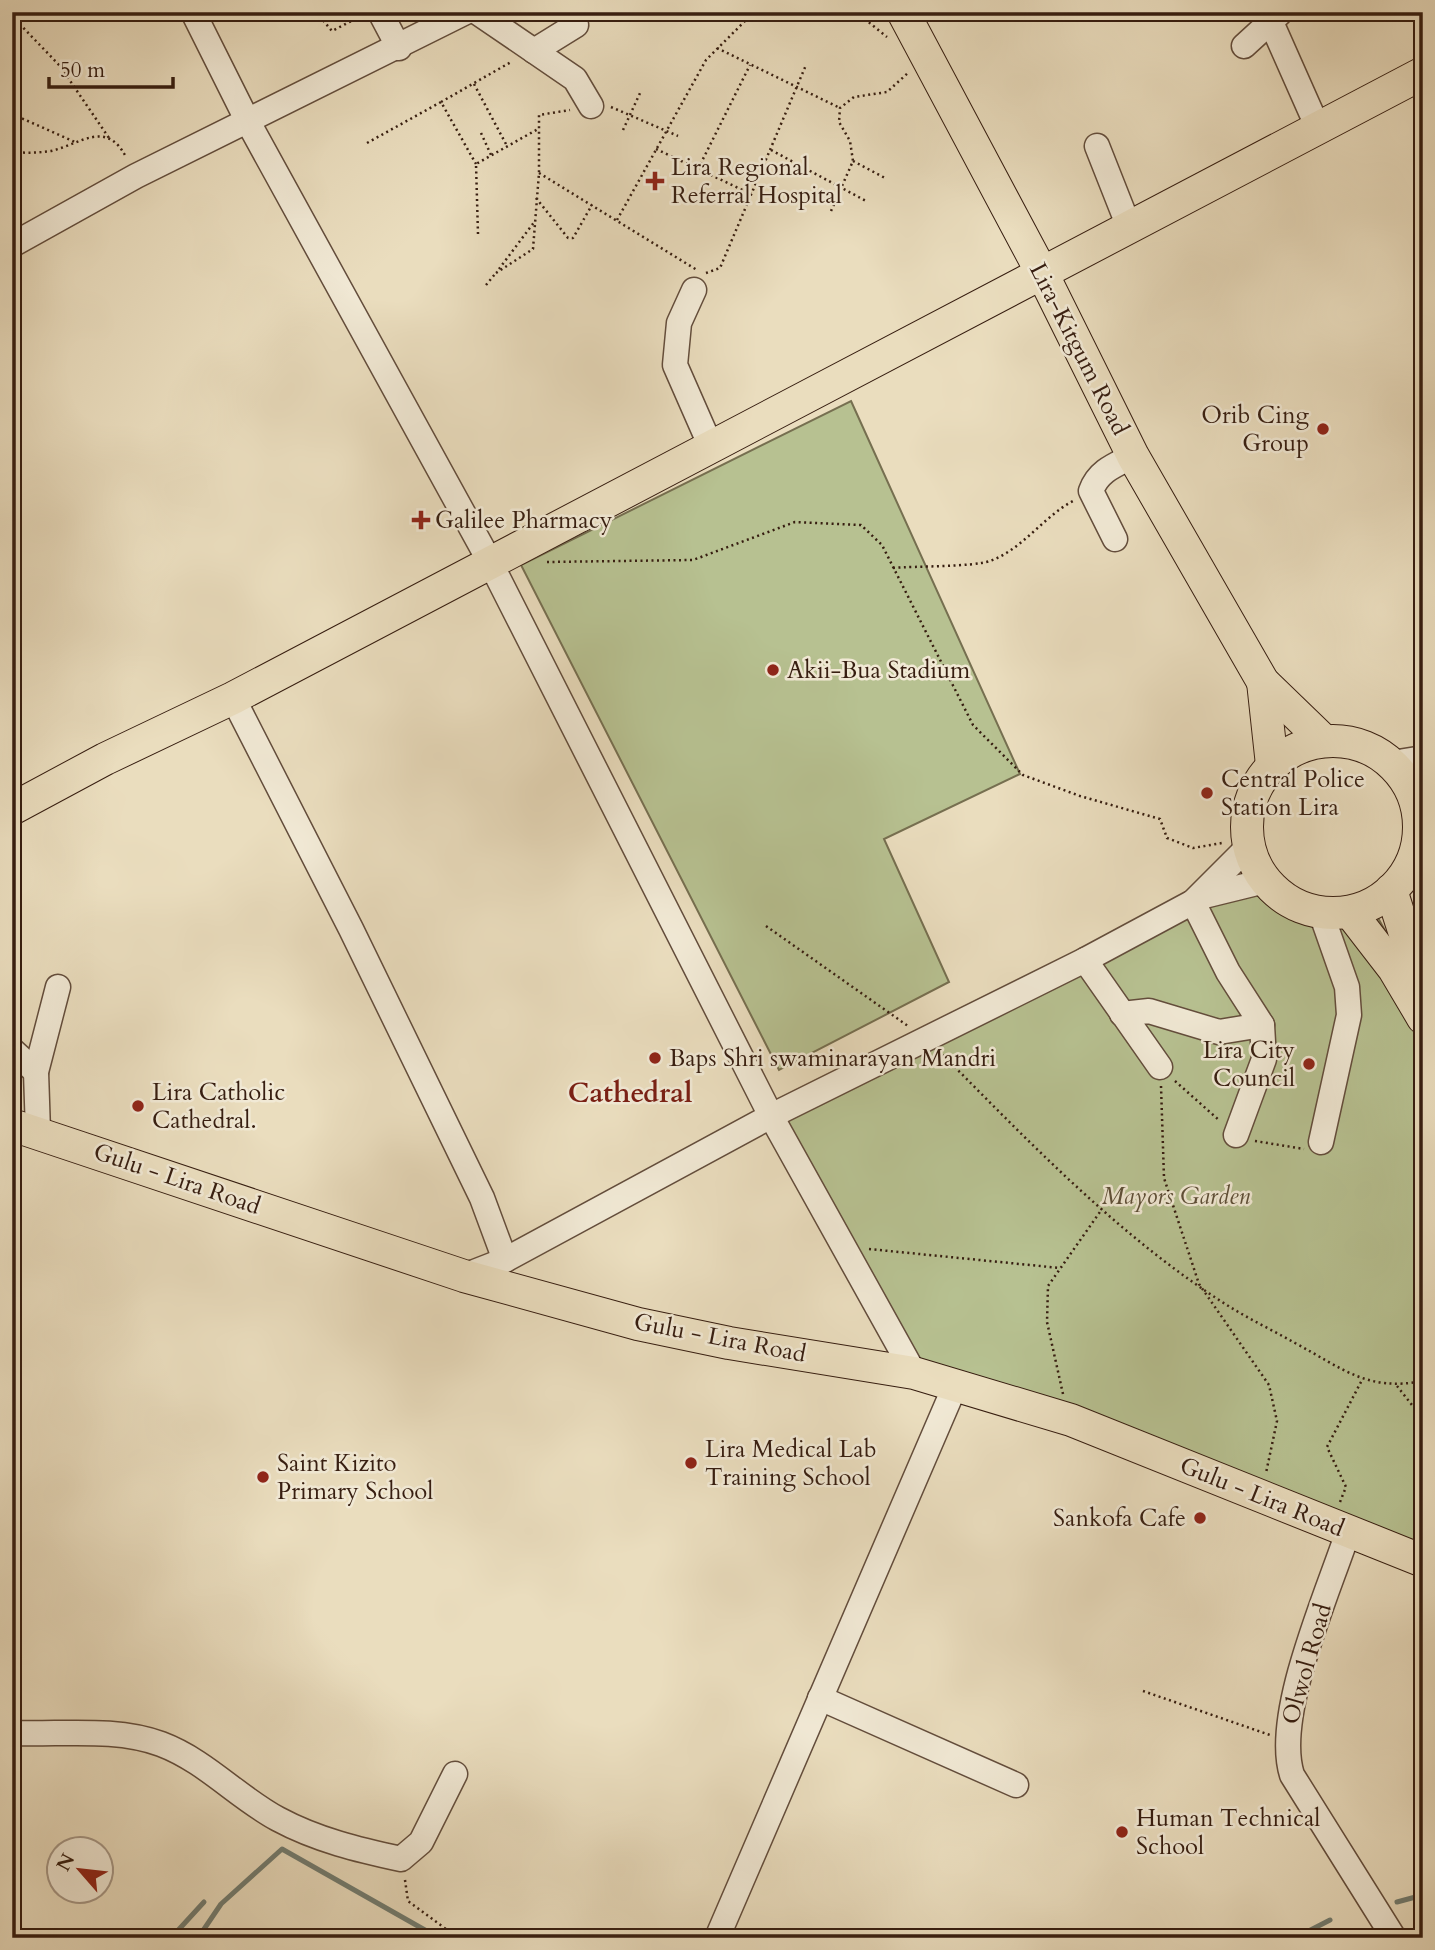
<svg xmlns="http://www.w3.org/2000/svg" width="1435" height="1950" font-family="Cardo,serif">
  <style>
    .green { fill: #b7c191; stroke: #766f50; stroke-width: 2 }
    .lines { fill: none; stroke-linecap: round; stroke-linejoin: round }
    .stream { stroke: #717c71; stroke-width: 5 }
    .minor-casing { stroke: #634d3c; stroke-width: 27 }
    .major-casing { stroke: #361d10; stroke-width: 34 }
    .path { stroke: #361d10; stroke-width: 2.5; stroke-dasharray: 2 3.5; stroke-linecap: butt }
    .minor { stroke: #f1e9d5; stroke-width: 24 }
    .major { stroke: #eaddbe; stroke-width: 32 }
    .poi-dot { fill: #8f2418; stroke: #f1e9d5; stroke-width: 2.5 }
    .labels { text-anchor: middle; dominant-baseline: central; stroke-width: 5; stroke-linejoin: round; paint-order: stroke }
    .poi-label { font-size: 24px; fill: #361d10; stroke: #f1e9d5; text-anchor: start }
    .street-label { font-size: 24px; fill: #361d10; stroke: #f1e9d5 }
    .park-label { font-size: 24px; font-style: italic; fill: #5d4e37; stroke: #f1e9d5 }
    .quarter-label { font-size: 28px; font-weight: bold; fill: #7a1f14; stroke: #f1e9d5 }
  </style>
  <rect width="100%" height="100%" fill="#eaddbe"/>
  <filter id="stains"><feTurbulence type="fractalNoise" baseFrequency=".00286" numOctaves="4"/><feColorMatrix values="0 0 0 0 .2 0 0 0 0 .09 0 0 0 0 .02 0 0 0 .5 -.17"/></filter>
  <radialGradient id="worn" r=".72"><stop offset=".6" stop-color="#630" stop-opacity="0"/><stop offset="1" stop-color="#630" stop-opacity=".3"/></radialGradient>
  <!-- green -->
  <g class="green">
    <path d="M 851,401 L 1020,774 L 884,839 L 949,982 L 779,1070 L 521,565 Z"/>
    <path d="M 1261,877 L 1298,907 L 1371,905 L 1423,1000 L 1423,1560 L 928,1380 L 776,1121 Z"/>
  </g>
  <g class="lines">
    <!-- stream -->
    <g class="stream">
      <path d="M 1397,1902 L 1423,1895"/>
      <path d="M 12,1931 L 38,1938"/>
      <path d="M 171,1938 L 204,1902"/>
      <path d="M 198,1938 L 221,1904 L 282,1849 L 439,1938"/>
      <path d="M 1295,1938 L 1330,1920"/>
    </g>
    <defs>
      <g id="minor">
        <path d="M 193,12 L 247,120 L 490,562 L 771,1116 L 914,1373"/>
        <path d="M 380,12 L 399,48"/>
        <path d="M 477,12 L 575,79 L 591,106"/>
        <path d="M 1271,22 L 1318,128"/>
        <path d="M 1244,46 L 1280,13"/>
        <path d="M 534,51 L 576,25"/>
        <path d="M 1097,146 L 1129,227"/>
        <path d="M 12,245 L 136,176 L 466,12"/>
        <path d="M 694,290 L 679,323 L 675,365 L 711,447"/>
        <path d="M 1115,539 L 1091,491 C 1098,471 1115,465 1133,456"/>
        <path d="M 233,698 L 351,929 L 482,1198 L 505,1260"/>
        <path d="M 1392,763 L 1423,758"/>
        <path d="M 1417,808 L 1423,802"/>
        <path d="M 1200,897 L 1265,881"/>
        <path d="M 1193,902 L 1228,972 L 1262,1025 L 1264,1059 L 1236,1135"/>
        <path d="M 1321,913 L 1347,987 L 1349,1015 L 1321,1142"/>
        <path d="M 1085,960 L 1160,1067"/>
        <path d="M 1122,1014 L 1149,1011 L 1219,1032 L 1262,1025"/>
        <path d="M 12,1050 L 36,1072"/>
        <path d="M 38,1132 L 36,1072 L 58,987"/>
        <path d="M 464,1276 L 505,1260 L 771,1116 L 1085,960 L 1193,902 L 1248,847"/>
        <path d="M 1348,1532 C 1328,1593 1273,1715 1292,1775 L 1394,1938"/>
        <path d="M 820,1698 L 1016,1785"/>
        <path d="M 12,1733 C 61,1735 115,1727 161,1744 C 206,1761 237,1797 278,1819 C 317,1840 359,1850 401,1859 L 421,1842 L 455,1774"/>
        <path d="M 717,1938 L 955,1386"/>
      </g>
      <g id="major">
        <path d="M 903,12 L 1042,273 L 1133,456 L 1263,682 L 1323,740"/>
        <path d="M 1263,682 L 1272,765"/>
        <circle cx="1333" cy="827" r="86"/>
        <path d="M 12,809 L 105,759 L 233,698 L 1423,73"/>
        <path d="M 1391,890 L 1413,959 L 1423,978"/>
        <path d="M 1350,912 L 1394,969 L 1423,1018"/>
        <path d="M 12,1125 L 464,1276 L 638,1324 L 729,1343 L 914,1373 L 1071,1420 L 1423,1561"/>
      </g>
    </defs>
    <!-- minor casing -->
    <use href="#minor" class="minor-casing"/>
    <!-- major casing -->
    <use href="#major" class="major-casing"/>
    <!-- path -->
    <g class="path">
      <path d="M 316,12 L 332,31 L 361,16"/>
      <path d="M 856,12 L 887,37"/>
      <path d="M 754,13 L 762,17"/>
      <path d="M 12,16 L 60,66 L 109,138"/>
      <path d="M 717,48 L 840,108"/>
      <path d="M 474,84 L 507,146"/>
      <path d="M 441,102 L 511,62"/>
      <path d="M 611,107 L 678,136"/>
      <path d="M 12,114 L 75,142"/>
      <path d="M 623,130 L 641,91"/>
      <path d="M 481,133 L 491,155"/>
      <path d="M 367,143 L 441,102 L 476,164"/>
      <path d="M 656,149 L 751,194"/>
      <path d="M 771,150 L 866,201"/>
      <path d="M 12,152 C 25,153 38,153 51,151 C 81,144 106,119 126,157"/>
      <path d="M 853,161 L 885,178"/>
      <path d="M 698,169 L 750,65"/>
      <path d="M 539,173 L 697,270"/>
      <path d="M 536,198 L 568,238 L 573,238 L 592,205"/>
      <path d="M 831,211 L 853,161 L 850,141 L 839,122 L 840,108 L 854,97 L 887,92 L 909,72"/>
      <path d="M 617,220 L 706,60 L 754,12"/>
      <path d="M 478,234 L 476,164 L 538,129"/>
      <path d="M 499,269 L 535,221"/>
      <path d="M 496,273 L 533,249 L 539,173 L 539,115 L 570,110"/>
      <path d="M 706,273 L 720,268 L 806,65"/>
      <path d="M 486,285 L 495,274"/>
      <path d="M 547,562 L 693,560 L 795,522 L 861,525 L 882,545 L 973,725 L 1023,775 L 1080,796 L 1160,819 L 1167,838 L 1193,848 L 1222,843"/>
      <path d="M 893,568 C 915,566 973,567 990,561 C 1023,549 1043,517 1073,501"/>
      <path d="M 766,926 L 908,1026"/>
      <path d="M 943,1055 C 1032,1145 1122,1239 1230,1307 C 1251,1320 1274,1331 1295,1343 C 1342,1368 1367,1392 1423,1381"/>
      <path d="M 1175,1081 L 1220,1121"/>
      <path d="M 1161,1086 L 1164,1178 L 1199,1284 L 1269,1385 L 1277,1421 L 1266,1473"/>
      <path d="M 1255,1141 L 1304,1149"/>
      <path d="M 869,1249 L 1060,1268"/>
      <path d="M 1397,1386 L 1423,1419"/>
      <path d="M 1063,1394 L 1047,1322 L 1048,1286 L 1102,1209"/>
      <path d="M 1340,1502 L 1346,1487 L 1327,1447 L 1362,1380"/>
      <path d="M 1143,1691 L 1270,1735"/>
      <path d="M 405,1880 L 408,1901 L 458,1938"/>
    </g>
    <!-- minor -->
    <use href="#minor" class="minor"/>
    <!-- major -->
    <use href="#major" class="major"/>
  </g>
  <!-- markers -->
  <g class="poi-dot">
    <path d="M651.5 170.5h7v7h7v7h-7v7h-7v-7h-7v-7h7z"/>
    <circle cx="1323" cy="429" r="7"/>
    <path d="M417.5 509.5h7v7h7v7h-7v7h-7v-7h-7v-7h7z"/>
    <circle cx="773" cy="670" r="7"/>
    <circle cx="1207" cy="793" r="7"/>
    <circle cx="655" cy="1058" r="7"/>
    <circle cx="1309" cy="1064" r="7"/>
    <circle cx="138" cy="1106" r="7"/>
    <circle cx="691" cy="1463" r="7"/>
    <circle cx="263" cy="1477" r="7"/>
    <circle cx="1200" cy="1518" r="7"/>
    <circle cx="1122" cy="1832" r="7"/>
  </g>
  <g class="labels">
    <!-- poi labels -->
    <g class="poi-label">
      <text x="671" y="167">Lira Regional<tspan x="671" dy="28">Referral Hospital</tspan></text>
      <text x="1309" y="415" text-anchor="end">Orib Cing<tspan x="1309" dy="28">Group</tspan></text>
      <text x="435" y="520">Galilee Pharmacy</text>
      <text x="787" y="670">Akii-Bua Stadium</text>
      <text x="1221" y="779">Central Police<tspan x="1221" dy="28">Station Lira</tspan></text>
      <text x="1295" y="1050" text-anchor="end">Lira City<tspan x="1295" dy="28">Council</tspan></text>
      <text x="669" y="1058">Baps Shri swaminarayan Mandri</text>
      <text x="152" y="1092">Lira Catholic<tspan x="152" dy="28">Cathedral.</tspan></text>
      <text x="705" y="1449">Lira Medical Lab<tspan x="705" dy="28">Training School</tspan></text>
      <text x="277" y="1463">Saint Kizito<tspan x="277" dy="28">Primary School</tspan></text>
      <text x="1186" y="1518" text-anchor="end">Sankofa Cafe</text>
      <text x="1136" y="1818">Human Technical<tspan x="1136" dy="28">School</tspan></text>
    </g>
    <!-- street labels -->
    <g class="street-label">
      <text transform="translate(1079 349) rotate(63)">Lira-Kitgum Road</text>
      <text transform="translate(177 1179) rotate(19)">Gulu - Lira Road</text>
      <text transform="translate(720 1338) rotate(11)">Gulu - Lira Road</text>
      <text transform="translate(1262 1497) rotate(22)">Gulu - Lira Road</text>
      <text transform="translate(1307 1664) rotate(-74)">Olwol Road</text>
    </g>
    <!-- park labels -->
    <g class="park-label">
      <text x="1176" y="1196">Mayors Garden</text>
    </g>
    <!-- quarter labels -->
    <g class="quarter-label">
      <text x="630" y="1093">Cathedral</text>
    </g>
  </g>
  <!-- margin -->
  <rect width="1435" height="1950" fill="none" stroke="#eaddbe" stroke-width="42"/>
  <rect x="14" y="14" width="1407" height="1922" fill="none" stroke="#361d10" stroke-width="3.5"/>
  <rect x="21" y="21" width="1393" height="1908" fill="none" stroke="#361d10" stroke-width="2"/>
  <!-- north arrow -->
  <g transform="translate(80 1870) rotate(298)"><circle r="33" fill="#f1e9d5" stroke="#a69786" stroke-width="2"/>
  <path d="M0-5L12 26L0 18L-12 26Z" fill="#8f2418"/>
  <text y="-10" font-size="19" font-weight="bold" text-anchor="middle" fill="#361d10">N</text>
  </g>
  <!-- scale -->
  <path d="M49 77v10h124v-10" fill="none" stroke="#361d10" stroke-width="3.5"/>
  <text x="60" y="77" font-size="21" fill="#361d10" stroke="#f1e9d5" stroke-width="5" paint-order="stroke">50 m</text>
  <rect width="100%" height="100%" filter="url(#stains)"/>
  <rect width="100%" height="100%" fill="url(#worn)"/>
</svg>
